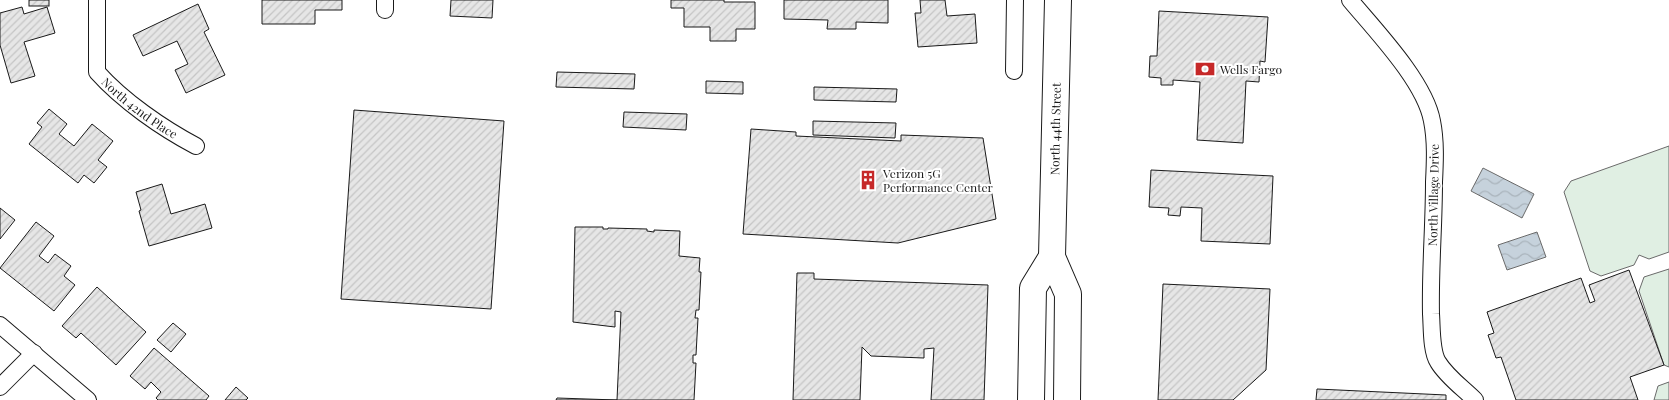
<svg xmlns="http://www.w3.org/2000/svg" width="1669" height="400" font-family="'Playfair Display',serif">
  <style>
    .green { fill: #e0efe3; stroke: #6a6a6a }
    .water { fill: url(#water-waves); stroke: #6a6a6a }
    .building { fill: url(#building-hatch); stroke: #1a1a1a }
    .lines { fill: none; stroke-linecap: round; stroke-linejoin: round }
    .minor-casing { stroke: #1a1a1a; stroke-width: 18 }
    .primary-casing { stroke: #1a1a1a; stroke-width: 28 }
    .minor { stroke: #fff; stroke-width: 16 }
    .primary { stroke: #fff; stroke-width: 26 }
    .labels { text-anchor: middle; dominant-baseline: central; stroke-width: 4; stroke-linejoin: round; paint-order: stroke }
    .poi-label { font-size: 12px; fill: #1a1a1a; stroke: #fff; text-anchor: start }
    .street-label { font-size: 12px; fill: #1a1a1a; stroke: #fff }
  </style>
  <defs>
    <pattern id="water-waves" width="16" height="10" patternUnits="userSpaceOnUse" patternTransform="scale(1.25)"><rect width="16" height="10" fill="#c6d2dc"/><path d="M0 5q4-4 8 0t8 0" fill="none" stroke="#aab4bc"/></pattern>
    <pattern id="building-hatch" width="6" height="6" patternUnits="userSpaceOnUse" patternTransform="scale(1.25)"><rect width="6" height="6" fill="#e6e6e6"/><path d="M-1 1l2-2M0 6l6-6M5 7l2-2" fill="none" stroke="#c5c5c5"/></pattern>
  </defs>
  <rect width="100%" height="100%" fill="#fff"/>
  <!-- green -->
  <g class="green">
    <path d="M 1669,146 L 1669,252 L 1649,259 L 1639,255 L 1634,265 L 1601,276 L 1590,271 L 1564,192 L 1571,181 Z"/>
    <path d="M 1669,269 L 1669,367 L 1664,365 L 1639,291 L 1644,277 Z"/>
    <path d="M 1669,382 L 1669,400 L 1654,400 L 1658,386 Z"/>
  </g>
  <!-- water -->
  <g class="water">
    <path d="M 1483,168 L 1534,194 L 1522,218 L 1471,191 Z"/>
    <path d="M 1537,232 L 1546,257 L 1507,270 L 1498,245 Z"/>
  </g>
  <!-- building -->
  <g class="building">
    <rect x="29" y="0" width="20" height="6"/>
    <path d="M 262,0 L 342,0 L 342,10 L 315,10 L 315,24 L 262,24 Z"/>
    <path d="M 451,0 L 493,0 L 492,18 L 450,16 Z"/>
    <path d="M 671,0 L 724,0 L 724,2 L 755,2 L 755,29 L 736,29 L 736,41 L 710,41 L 710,27 L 684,27 L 684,8 L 671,8 Z"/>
    <path d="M 784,0 L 888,0 L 888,23 L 856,22 L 856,29 L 827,29 L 828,20 L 784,19 Z"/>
    <path d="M 920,0 L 945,0 L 947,16 L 975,14 L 977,43 L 918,47 L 915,13 L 921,13 Z"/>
    <path d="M 198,4 L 209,29 L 204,32 L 225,75 L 186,93 L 175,70 L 188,64 L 177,41 L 143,56 L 133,35 Z"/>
    <path d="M 22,7 L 24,14 L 47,7 L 55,33 L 24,42 L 35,76 L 11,83 L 0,45 L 0,13 Z"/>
    <path d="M 1159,11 L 1268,17 L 1265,62 L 1260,61 L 1259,82 L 1246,81 L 1243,143 L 1197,140 L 1200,82 L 1173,80 L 1173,85 L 1161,85 L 1161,78 L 1149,77 L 1150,56 L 1157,56 Z"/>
    <path d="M 557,72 L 635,74 L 634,89 L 556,87 Z"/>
    <path d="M 706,81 L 743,82 L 743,94 L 706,93 Z"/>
    <path d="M 814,87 L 897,89 L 896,102 L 814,100 Z"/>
    <path d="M 49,109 L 67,124 L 59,134 L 74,146 L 92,124 L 113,141 L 98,160 L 107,167 L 94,183 L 84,175 L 78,183 L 29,144 L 42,127 L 37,123 Z"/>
    <path d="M 354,110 L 504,121 L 491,309 L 341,299 Z"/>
    <path d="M 624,112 L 687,114 L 686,130 L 623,127 Z"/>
    <path d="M 813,121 L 896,123 L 895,138 L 813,135 Z"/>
    <path d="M 751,129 L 796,132 L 796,136 L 901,141 L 901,135 L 983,138 L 996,219 L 898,243 L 743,234 Z"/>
    <path d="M 1151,170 L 1273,176 L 1270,244 L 1201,241 L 1202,208 L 1181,207 L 1180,216 L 1168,215 L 1169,208 L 1149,207 Z"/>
    <path d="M 162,184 L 171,214 L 205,204 L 212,228 L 149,246 L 139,211 L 141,210 L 136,192 Z"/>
    <path d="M 0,208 L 15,220 L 0,239 Z"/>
    <path d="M 36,222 L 54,236 L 39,256 L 48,263 L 55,254 L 71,266 L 64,276 L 75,285 L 54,311 L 0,268 Z"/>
    <path d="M 575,227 L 603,227 L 603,229 L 608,229 L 608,228 L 647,229 L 647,231 L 654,232 L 654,230 L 680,231 L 679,256 L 700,258 L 699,272 L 701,272 L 699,310 L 696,310 L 695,318 L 698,318 L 696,355 L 693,355 L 693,363 L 696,363 L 694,400 L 556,400 L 557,398 L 617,400 L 621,312 L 615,311 L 615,327 L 573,322 Z"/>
    <path d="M 1629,270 L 1664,365 L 1630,377 L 1638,400 L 1516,400 L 1501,357 L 1496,358 L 1488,335 L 1494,333 L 1487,312 L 1581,278 L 1590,303 L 1595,301 L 1589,285 Z"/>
    <path d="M 797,273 L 814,273 L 814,279 L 988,285 L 984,400 L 931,400 L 934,348 L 924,349 L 924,358 L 871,356 L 862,347 L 860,400 L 793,400 Z"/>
    <path d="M 1163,284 L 1270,289 L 1266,370 L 1233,400 L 1158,400 Z"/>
    <path d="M 97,287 L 146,332 L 116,365 L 81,333 L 76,338 L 62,326 Z"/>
    <path d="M 173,323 L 186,334 L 171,352 L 157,340 Z"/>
    <path d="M 154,348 L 209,396 L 206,400 L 158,400 L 156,398 L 161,392 L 151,382 L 145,389 L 130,376 Z"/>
    <path d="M 236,387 L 248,398 L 246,400 L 225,400 Z"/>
    <path d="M 1317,389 L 1446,395 L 1446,400 L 1316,400 Z"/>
  </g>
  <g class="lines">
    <defs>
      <g id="minor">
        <path id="s1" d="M 97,0 L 97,72 C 123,101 162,128 196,146"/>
        <path d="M 385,0 L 385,10"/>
        <path d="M 1350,0 C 1376,31 1425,82 1432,121 C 1436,141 1435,162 1434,182 C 1434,226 1430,270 1431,314 C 1432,327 1431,351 1438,362 C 1447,377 1463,388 1475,400"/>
        <path d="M 1014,71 L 1015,0"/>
        <path d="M 0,325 L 88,400"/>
        <path d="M 0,387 L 34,353"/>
      </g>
      <g id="primary">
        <path d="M 1058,0 L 1052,257 L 1068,294 L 1067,400"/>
        <path d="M 1031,400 L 1033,288 L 1052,257"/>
      </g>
    </defs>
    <!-- minor casing -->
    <use href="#minor" class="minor-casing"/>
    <!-- primary casing -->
    <use href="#primary" class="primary-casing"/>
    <!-- minor -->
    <use href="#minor" class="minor"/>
    <!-- primary -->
    <use href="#primary" class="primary"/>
  </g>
  <!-- icons -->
  <defs>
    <symbol id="bank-bare" viewBox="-9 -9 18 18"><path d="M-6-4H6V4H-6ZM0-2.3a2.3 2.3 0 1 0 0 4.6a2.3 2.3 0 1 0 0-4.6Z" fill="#c62828" stroke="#fff" stroke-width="2.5" paint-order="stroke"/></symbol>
    <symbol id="building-bare" viewBox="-9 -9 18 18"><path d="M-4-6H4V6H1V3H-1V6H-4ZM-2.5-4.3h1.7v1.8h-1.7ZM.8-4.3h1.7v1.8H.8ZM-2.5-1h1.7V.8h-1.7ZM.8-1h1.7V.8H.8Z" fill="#c62828" stroke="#fff" stroke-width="2.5" paint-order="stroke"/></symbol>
  </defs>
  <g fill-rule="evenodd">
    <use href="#bank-bare" x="1191" y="55" width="28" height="28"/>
    <use href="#building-bare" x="854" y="166" width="28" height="28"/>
  </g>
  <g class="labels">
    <!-- poi labels -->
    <g class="poi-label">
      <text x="1220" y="69">Wells Fargo</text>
      <text x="883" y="173">Verizon 5G<tspan x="883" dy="14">Performance Center</tspan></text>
    </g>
    <!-- street labels -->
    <g class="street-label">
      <text stroke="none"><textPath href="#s1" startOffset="128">North 42nd Place</textPath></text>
      <text transform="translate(1055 129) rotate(-89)">North 44th Street</text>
      <text transform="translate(1433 195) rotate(-89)">North Village Drive</text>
    </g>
  </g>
</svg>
